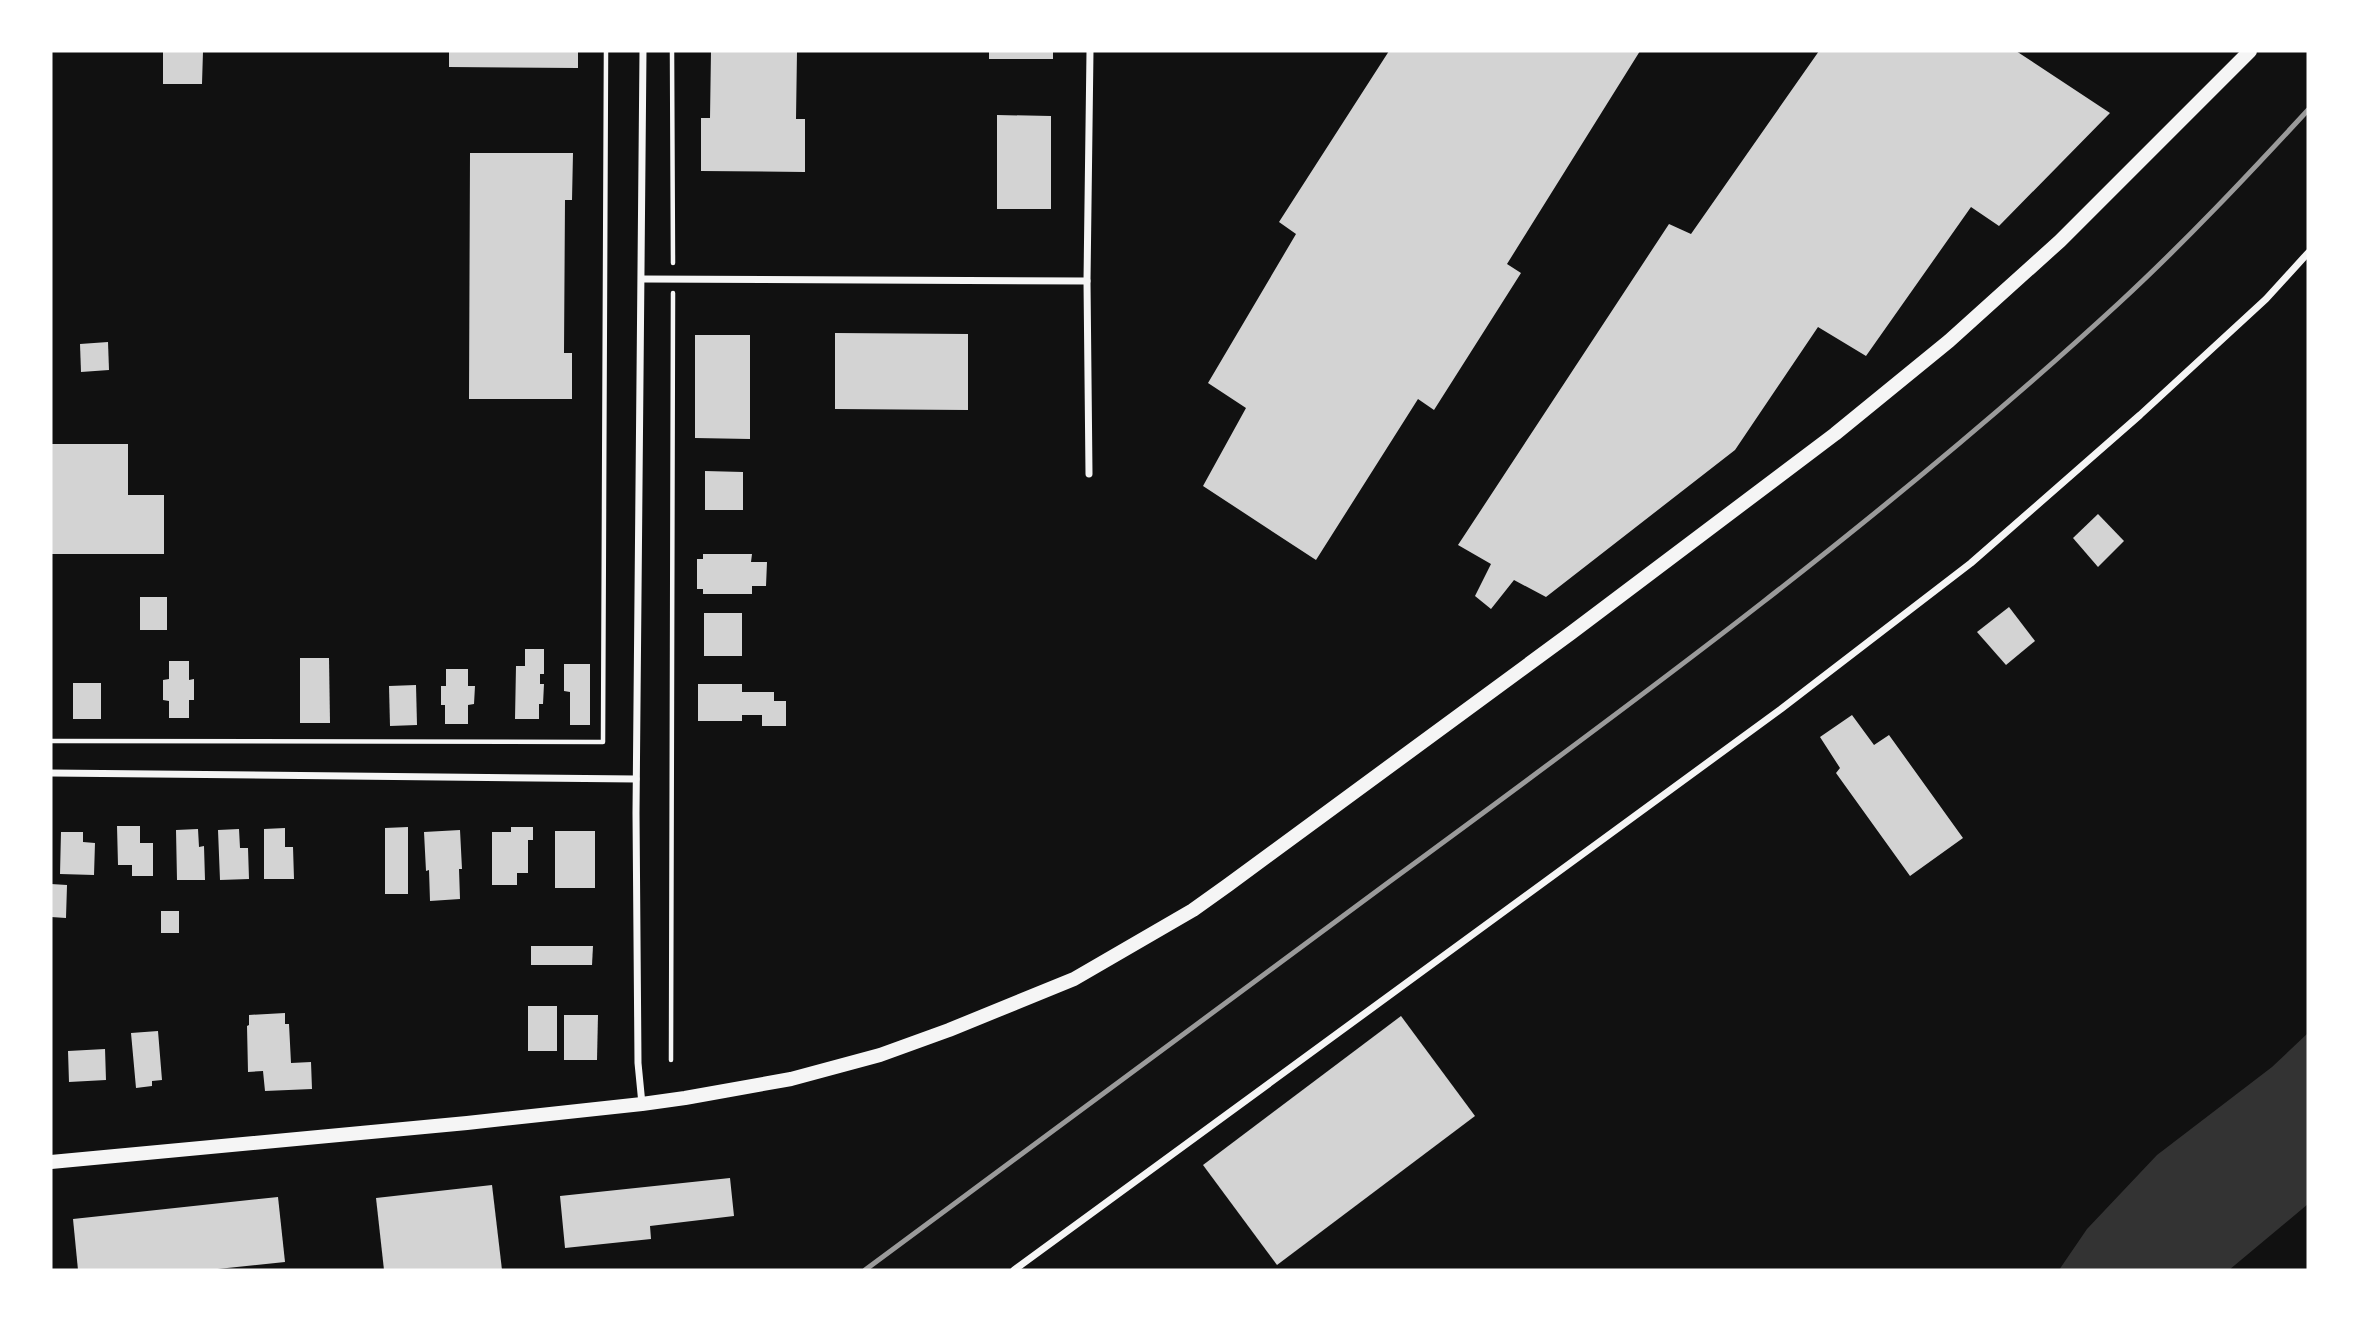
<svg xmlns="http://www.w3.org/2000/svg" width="2359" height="1321" font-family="Ubuntu,sans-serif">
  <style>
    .water { fill: #333 }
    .building { fill: #d3d3d3 }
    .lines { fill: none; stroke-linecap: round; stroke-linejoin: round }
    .path { stroke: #f5f5f5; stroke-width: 4.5 }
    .minor { stroke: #f5f5f5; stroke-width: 7 }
    .secondary { stroke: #f5f5f5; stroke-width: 14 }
    .rail { stroke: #9a9a9a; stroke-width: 5 }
  </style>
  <rect width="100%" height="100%" fill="#111"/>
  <!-- water -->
  <path class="water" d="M 2308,1033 L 2308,1204 L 2229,1270 L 2059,1270 L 2087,1229 L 2157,1155 L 2272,1067 Z"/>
  <!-- building -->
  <g class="building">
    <path d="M 163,51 L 203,51 L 202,84 L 163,84 Z"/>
    <path d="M 449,51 L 578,51 L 578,68 L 449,67 Z"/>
    <path d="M 711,51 L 797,51 L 796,119 L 805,119 L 805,172 L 701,171 L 701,118 L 710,118 Z"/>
    <rect x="989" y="51" width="64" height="8"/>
    <path d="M 1389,51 L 1640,51 L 1507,264 L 1521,273 L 1434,410 L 1418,399 L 1316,560 L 1203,486 L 1246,408 L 1208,383 L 1296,234 L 1279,222 Z"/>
    <path d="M 1819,51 L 2016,51 L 2110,113 L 1999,226 L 1971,207 L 1866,356 L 1818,327 L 1735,450 L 1546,597 L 1514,580 L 1491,609 L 1475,596 L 1491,564 L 1458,545 L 1669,224 L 1691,234 Z"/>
    <path d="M 997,115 L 1051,116 L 1051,209 L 997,209 Z"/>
    <path d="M 470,153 L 573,153 L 572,200 L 565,200 L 564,353 L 572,353 L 572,399 L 469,399 Z"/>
    <path d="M 835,333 L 968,334 L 968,410 L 835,409 Z"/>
    <path d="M 695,335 L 750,335 L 750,439 L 695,438 Z"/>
    <path d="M 108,342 L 109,370 L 81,372 L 80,344 Z"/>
    <path d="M 51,444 L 128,444 L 128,495 L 164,495 L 164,554 L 51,554 Z"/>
    <path d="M 705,471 L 743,472 L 743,510 L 705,510 Z"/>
    <path d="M 2098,514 L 2124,541 L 2098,567 L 2073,538 Z"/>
    <path d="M 703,554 L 752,554 L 751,562 L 767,562 L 766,586 L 752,586 L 752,594 L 703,594 L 703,589 L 697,589 L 697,559 L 703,559 Z"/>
    <rect x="140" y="597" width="27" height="33"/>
    <path d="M 2009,607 L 2035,641 L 2006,665 L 1977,632 Z"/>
    <rect x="704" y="613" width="38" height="43"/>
    <path d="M 525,649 L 544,649 L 544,674 L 540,674 L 540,684 L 544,684 L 543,704 L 539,704 L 539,719 L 515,719 L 516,666 L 525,666 Z"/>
    <path d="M 300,658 L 329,658 L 330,723 L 300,723 Z"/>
    <path d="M 169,661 L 189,661 L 189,680 L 194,679 L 194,700 L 189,700 L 189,718 L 169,718 L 169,701 L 163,700 L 163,680 L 169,679 Z"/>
    <path d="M 564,664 L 590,664 L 590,725 L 570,725 L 570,692 L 564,691 Z"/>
    <path d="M 446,669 L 468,669 L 468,686 L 475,686 L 474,704 L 468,705 L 468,724 L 445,724 L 445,705 L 441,705 L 441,686 L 446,686 Z"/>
    <rect x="73" y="683" width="28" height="36"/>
    <path d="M 698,684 L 742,684 L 742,692 L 774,692 L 774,701 L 786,701 L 786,726 L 762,726 L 762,715 L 742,715 L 742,721 L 698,721 Z"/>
    <path d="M 416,685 L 417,725 L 390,726 L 389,686 Z"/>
    <path d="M 1852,715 L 1874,745 L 1889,735 L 1963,838 L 1910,876 L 1836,773 L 1840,768 L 1820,737 Z"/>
    <path d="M 117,826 L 140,826 L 140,843 L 153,843 L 153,876 L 132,876 L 132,865 L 118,865 Z"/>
    <path d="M 408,827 L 408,894 L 385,894 L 385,828 Z"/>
    <path d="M 511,827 L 533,827 L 533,840 L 528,840 L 528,873 L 517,873 L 517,885 L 492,885 L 492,832 L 511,832 Z"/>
    <path d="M 285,828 L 285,847 L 293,847 L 294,879 L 264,879 L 264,829 Z"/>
    <path d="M 198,829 L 199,847 L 204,846 L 205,880 L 177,880 L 176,830 Z"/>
    <path d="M 239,829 L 240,848 L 248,848 L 249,879 L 220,880 L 218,830 Z"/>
    <path d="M 460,830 L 462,869 L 459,869 L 460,899 L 430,901 L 429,870 L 426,871 L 424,832 Z"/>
    <rect x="555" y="831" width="40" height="57"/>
    <path d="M 61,832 L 83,832 L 83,842 L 95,843 L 94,875 L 60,874 Z"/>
    <path d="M 51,884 L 67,885 L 66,918 L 51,917 Z"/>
    <rect x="161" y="911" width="18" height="22"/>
    <path d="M 531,946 L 593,946 L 592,965 L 531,965 Z"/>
    <rect x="528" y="1006" width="29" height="45"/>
    <path d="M 285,1013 L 285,1024 L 289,1024 L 291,1063 L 311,1062 L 312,1089 L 265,1091 L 263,1071 L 248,1072 L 247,1026 L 249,1025 L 249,1015 Z"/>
    <path d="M 564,1015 L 598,1015 L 597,1060 L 564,1060 Z"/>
    <path d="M 1401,1016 L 1475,1116 L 1277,1265 L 1203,1165 Z"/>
    <path d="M 158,1031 L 162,1080 L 152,1081 L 152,1086 L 136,1088 L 131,1033 Z"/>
    <path d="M 105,1049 L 106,1080 L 69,1082 L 68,1051 Z"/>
    <path d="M 730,1178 L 734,1216 L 650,1226 L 651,1239 L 565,1248 L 560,1196 Z"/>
    <path d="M 492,1185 L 502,1270 L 384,1270 L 376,1198 Z"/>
    <path d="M 278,1197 L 285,1262 L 208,1270 L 78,1270 L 73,1219 Z"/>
  </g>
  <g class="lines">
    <!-- path -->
    <g class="path">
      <path d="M 672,51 L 673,263"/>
      <path d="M 51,741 L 603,742 L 606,51"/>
      <path d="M 671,1060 L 673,293"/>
    </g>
    <!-- minor -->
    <g class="minor">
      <path d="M 642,279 L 1087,281"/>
      <path d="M 1089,474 L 1087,281 L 1090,51"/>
      <path d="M 51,773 L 636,779"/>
      <path d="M 642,1104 L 638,1063 L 636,813 L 643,51"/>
      <path d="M 1014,1270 L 1781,709 L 1971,563 L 2140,415 L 2266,299 L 2308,253"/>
    </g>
    <!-- secondary -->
    <path class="secondary" d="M 51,1162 L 467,1123 L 642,1104 L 685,1098 L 791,1079 L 880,1055 L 949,1030 L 1074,979 L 1193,910 L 1228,885 L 1571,633 L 1835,434 L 1949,341 L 2060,241 L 2250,51"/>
    <!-- rail -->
    <path class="rail" d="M 865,1270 C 1040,1141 1214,1011 1389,882 C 1640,698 1890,514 2119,303 C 2185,242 2247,176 2308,110"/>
  </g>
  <!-- border -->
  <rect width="2359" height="1321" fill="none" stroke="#ffffff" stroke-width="105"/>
</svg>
